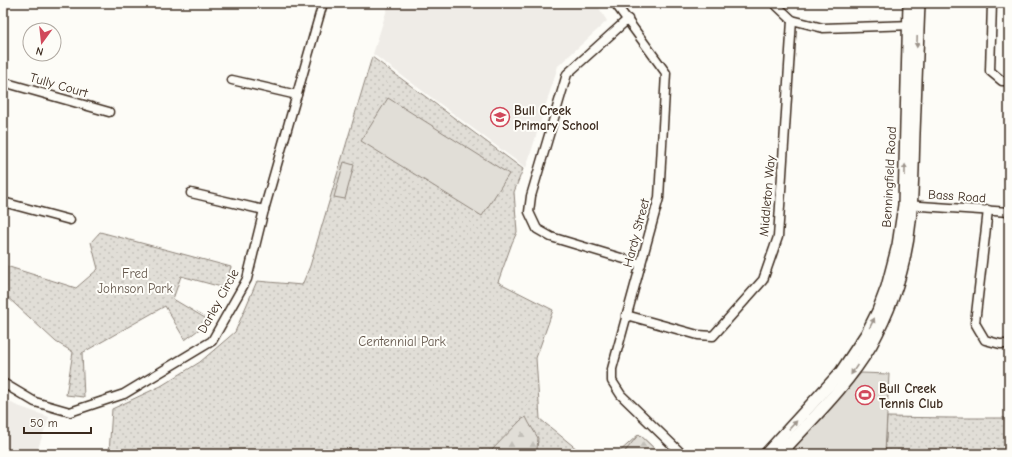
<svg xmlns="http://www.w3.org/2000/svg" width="1012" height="457" font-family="'Comic Neue',sans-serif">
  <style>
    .built { fill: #efece7 }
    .grass { fill: url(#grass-dots); stroke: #8e847a }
    .forest { fill: url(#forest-firs); stroke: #8e847a }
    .garden { fill: #e1ded7; stroke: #8e847a }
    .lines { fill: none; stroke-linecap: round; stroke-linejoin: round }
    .minor-casing { stroke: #3b2a1e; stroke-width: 11 }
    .secondary-casing { stroke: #3b2a1e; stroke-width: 14 }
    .minor { stroke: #fdfcf7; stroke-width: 8 }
    .secondary { stroke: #fdfcf7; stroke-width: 11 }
    .oneway { fill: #9c938a }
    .labels { text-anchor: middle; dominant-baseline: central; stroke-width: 4; stroke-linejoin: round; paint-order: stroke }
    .street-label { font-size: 13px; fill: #3b2a1e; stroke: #fdfcf7 }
    .poi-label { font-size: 13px; font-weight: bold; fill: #3b2a1e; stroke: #fdfcf7; text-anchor: start }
    .park-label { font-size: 13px; fill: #64574c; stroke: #fdfcf7 }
  </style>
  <defs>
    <pattern id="grass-dots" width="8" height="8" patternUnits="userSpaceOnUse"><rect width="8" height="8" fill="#e1ded7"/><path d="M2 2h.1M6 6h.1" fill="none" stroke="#c2bfb8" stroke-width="1.8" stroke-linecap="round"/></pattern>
    <pattern id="forest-firs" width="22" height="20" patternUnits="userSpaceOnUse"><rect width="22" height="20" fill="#e1ded7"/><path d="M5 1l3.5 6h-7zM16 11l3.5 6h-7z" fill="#c2bfb8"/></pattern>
  </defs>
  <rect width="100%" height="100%" fill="#fdfcf7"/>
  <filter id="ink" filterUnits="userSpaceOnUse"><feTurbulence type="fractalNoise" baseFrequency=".025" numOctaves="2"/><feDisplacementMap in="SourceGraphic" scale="8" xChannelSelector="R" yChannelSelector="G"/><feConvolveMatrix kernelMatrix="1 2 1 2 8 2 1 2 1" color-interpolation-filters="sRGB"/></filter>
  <g filter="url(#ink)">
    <!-- built -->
    <g class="built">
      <path d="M 389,3 L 596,3 L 607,21 L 558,66 L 526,168 L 373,54 Z"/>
      <path d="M 3,398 L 15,405 L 49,417 L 36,454 L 3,454 Z"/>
    </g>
    <!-- grass -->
    <g class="grass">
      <path d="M 372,57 L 523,169 L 514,192 L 517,232 L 512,243 L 498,282 L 553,310 L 536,358 L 540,419 L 583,454 L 109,454 L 112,409 L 161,386 L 200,362 L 235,332 L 257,281 L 302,285 L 310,266 Z"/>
      <path d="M 100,232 L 231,267 L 225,288 L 181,276 L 173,299 L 210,321 L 185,340 L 165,306 L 82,353 L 84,397 L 66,395 L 73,352 L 56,342 L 3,293 L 3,265 L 76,288 L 98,269 L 91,242 Z"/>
      <path d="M 887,417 L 950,418 L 1009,418 L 1009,454 L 885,454 Z"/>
      <path d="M 639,434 L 660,454 L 617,454 Z"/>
    </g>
    <!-- forest -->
    <g class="forest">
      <path d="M 526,417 L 529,423 L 538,438 L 537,449 L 541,454 L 488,454 L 521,420 Z"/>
      <path d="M 639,434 L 660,454 L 623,454 Z"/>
    </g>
    <!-- garden -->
    <g class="garden">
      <path d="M 388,98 L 509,174 L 482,216 L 361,141 Z"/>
      <path d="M 344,162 L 354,165 L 345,199 L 334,197 Z"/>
      <path d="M 861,373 L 889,374 L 885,454 L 788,454 Z"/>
    </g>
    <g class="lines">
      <defs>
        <g id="minor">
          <path d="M 615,3 L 666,73 L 659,198 L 612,369 L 612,381 L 621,395 L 682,454"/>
          <path d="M 774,3 L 792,20 L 823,28 L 913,25"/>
          <path d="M 992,3 L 990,71 L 1002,81 L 1009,81"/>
          <path d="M 628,19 L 567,74 L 531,196 L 529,212 L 537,229 L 551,237 L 641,264"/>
          <path d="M 232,80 L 297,95"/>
          <path d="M 3,82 L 109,112"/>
          <path d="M 191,193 L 264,210"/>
          <path d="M 3,202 L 70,220"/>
          <path d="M 906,205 L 1009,212"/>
          <path d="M 988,210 L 975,323 L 985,340 L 1000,344 L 1009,344"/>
          <path d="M 626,315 L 698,335 L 713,336 L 763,280 L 778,237 L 792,20"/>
          <path d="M 3,383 L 35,402 L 70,412 L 124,394 L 212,341 L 247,279 L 264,210 L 323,3"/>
        </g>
        <g id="secondary">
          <path d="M 766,454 L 841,372 L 867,333 L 878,311 L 887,287 L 898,245 L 904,205 L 909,3"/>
          <path d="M 780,454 C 812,419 847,386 871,345 C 892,307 906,264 910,221 C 913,192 913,163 914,133 C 916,90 917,46 919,3"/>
        </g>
      </defs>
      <!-- minor casing -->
      <use href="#minor" class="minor-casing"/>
      <!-- secondary casing -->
      <use href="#secondary" class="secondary-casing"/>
      <!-- minor -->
      <use href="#minor" class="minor"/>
      <!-- secondary -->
      <use href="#secondary" class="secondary"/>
    </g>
    <!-- one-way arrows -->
    <defs><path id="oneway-solid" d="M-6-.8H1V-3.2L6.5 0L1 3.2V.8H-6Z"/></defs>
    <g class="oneway">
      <use href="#oneway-solid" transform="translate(917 42) rotate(92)"/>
      <use href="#oneway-solid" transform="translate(905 170) rotate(-89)"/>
      <use href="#oneway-solid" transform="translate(872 323) rotate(-64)"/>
      <use href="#oneway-solid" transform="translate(854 370) rotate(124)"/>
      <use href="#oneway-solid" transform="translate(793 425) rotate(-47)"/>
    </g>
  </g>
  <!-- icons -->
  <defs>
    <symbol id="school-ring" viewBox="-11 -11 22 22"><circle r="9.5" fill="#fdfcf7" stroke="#d1495b" stroke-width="1.5"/><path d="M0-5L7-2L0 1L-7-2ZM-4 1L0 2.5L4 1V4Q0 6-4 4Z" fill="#d1495b"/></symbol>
    <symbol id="stadium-ring" viewBox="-11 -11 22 22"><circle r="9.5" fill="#fdfcf7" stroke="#d1495b" stroke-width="1.5"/><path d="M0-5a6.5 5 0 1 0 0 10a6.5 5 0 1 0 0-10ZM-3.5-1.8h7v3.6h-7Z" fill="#d1495b"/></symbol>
  </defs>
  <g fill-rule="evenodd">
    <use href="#school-ring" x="489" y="106" width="22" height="22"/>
    <use href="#stadium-ring" x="854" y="384" width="22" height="22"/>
  </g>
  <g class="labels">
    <!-- street labels -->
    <g class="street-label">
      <text transform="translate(59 85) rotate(16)">Tully Court</text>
      <text transform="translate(889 177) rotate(-87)">Benningfield Road</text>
      <text transform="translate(767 196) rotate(-85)">Middleton Way</text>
      <text transform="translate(957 196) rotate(4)">Bass Road</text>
      <text transform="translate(636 233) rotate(-75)">Hardy Street</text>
      <text transform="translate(218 301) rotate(-61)">Darley Circle</text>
    </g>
    <!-- poi labels -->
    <g class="poi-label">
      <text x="514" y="110">Bull Creek<tspan x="514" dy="15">Primary School</tspan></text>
      <text x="879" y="388">Bull Creek<tspan x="879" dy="15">Tennis Club</tspan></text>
    </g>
    <!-- park labels -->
    <g class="park-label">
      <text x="135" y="273">Fred<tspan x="135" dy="15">Johnson Park</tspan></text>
      <text x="402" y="341">Centennial Park</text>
    </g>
  </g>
  <!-- margin -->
  <rect width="1012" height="457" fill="none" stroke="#fdfcf7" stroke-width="16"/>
  <rect x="8" y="8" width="996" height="441" fill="none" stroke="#3b2a1e" stroke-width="1.5" filter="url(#ink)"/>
  <!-- north arrow -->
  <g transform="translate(42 42) rotate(195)"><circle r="19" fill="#fdfcf7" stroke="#afa8a0"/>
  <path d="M0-3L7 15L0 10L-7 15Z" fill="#d1495b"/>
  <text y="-6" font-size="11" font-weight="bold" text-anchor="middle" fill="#3b2a1e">N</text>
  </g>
  <!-- scale -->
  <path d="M24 427v6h67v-6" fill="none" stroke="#3b2a1e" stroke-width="2"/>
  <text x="30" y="427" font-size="12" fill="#3b2a1e" stroke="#fdfcf7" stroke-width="3" paint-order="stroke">50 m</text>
</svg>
